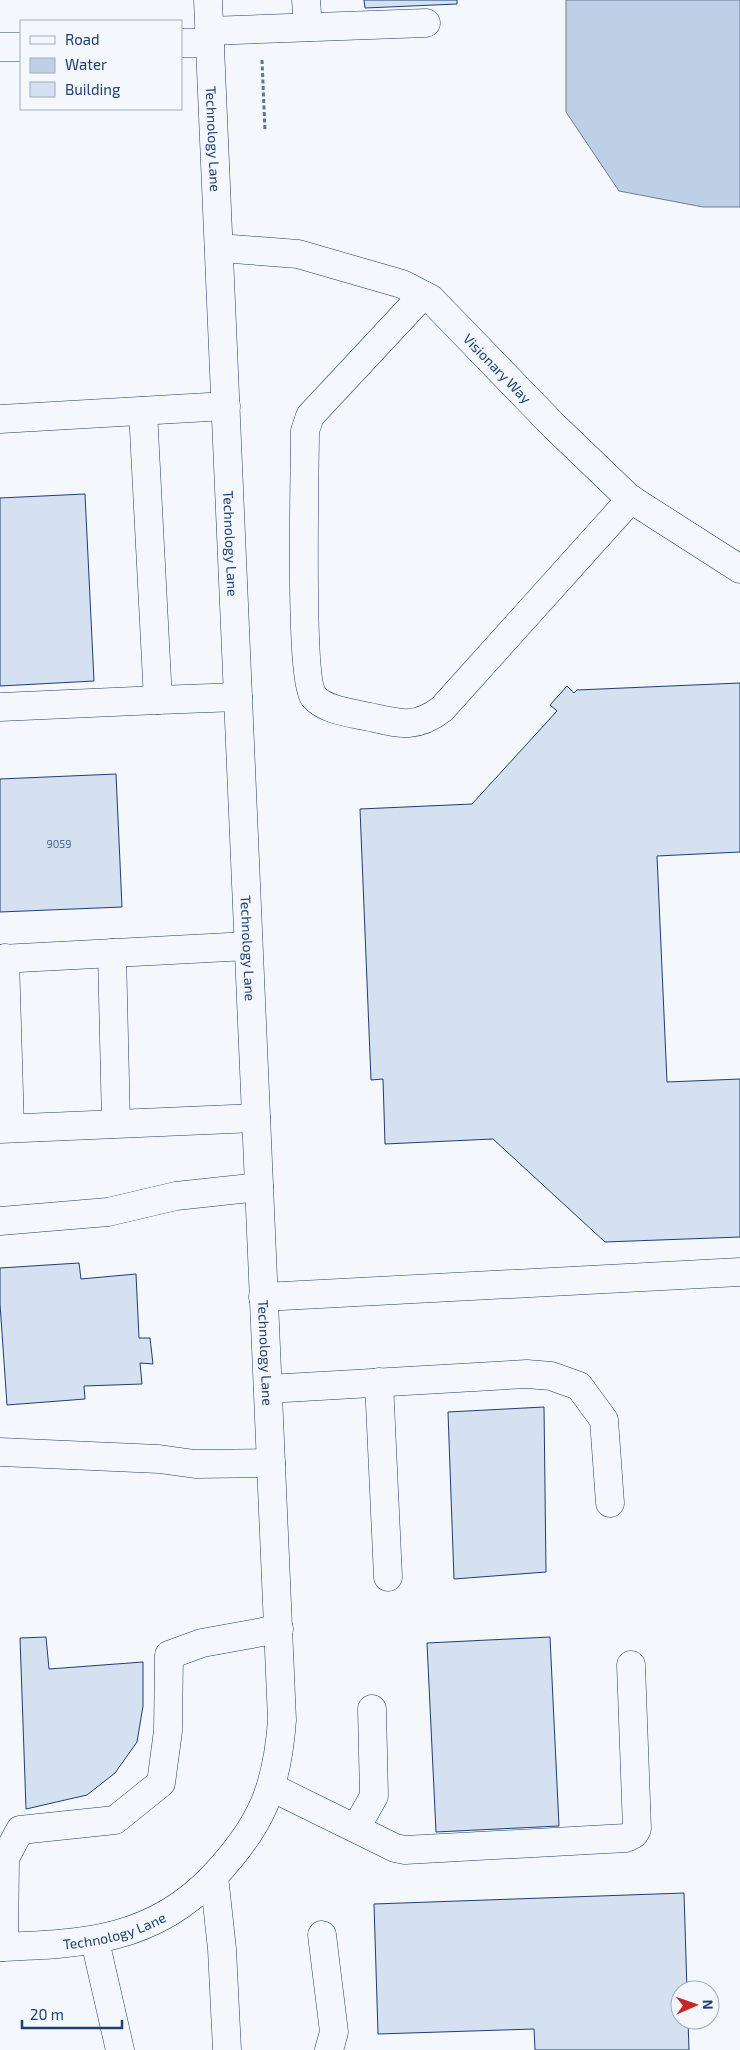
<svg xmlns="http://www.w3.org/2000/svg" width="740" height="2050" font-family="'Exo 2',sans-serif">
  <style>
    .water { fill: #bed0e5; stroke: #687fa3 }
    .building { fill: #d5e0f0; stroke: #1d3f73 }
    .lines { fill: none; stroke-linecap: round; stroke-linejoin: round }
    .minor-casing { stroke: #1d3f73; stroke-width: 29 }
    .path { stroke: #5e769c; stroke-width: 3; stroke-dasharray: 4 2.5; stroke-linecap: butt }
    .minor { stroke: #f4f7fb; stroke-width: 28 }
    .labels { text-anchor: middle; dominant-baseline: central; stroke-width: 4; stroke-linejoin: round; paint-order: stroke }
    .number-label { font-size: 11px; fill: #4b6792 }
    .street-label { font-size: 14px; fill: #1d3f73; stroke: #f4f7fb }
  </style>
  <rect width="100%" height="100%" fill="#f4f7fb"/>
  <!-- water -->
  <path class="water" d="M 566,0 L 740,0 L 740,207 L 703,207 L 619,191 L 566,112 Z"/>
  <!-- building -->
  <g class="building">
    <path d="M 364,0 L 457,0 L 457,4 L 365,8 Z"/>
    <path d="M 85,494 L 94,681 L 0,686 L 0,498 Z"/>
    <path d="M 740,683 L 740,852 L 657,856 L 667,1082 L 740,1079 L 740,1237 L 605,1242 L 493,1139 L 385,1144 L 383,1079 L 371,1080 L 360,809 L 472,804 L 557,711 L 550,705 L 567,686 L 574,693 L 577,690 Z"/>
    <path d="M 116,774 L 122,907 L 0,912 L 0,779 Z"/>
    <path d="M 79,1263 L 81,1279 L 136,1274 L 139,1338 L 150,1338 L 153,1364 L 140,1363 L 142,1384 L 84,1386 L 85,1399 L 7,1405 L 0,1304 L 0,1268 Z"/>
    <path d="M 544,1407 L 546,1572 L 454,1579 L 448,1412 Z"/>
    <path d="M 46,1637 L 49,1669 L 143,1662 L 143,1706 L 137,1742 L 115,1773 L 87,1795 L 26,1809 L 20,1638 Z"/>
    <path d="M 550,1637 L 559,1826 L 436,1832 L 427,1643 Z"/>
    <path d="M 684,1893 L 687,1990 L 680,1990 L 680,2020 L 688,2020 L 689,2050 L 535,2050 L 534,2029 L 378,2034 L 374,1904 Z"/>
  </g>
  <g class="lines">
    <defs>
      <g id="minor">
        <path id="s1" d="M 208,0 L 282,1720 C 277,1789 261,1826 214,1876 L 222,1949 L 227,2050"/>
        <path d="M 306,0 L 308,27"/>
        <path d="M 209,31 L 426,23"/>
        <path d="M 181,43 L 210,43"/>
        <path d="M 0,47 L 21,47"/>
        <path id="s2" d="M 219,248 L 298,254 L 402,284 L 431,299 L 554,426 L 629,498 L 740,569"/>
        <path d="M 423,295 L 310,416 L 305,431 C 305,469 299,678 314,697 C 326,711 353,713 370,717 C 400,724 416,729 442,709 L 631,499"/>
        <path d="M 143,411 L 158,700 L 238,697"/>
        <path d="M 0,419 L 226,406"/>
        <path d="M 0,707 L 158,700"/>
        <path d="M 112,953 L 116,1123"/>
        <path d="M 5,958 L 10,1128"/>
        <path d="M 0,959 L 248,946"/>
        <path d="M 0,1129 L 256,1118"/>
        <path d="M 0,1221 L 108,1212 L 176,1196 L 259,1187"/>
        <path d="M 263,1297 L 740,1272"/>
        <path d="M 379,1382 L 388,1577"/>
        <path d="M 268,1389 L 527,1374 L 551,1376 L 579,1386 L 604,1420 L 610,1503"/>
        <path d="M 0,1452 L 159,1459 L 195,1464 L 271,1463"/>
        <path d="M 271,1787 L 395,1848 L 405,1850 L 626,1838 L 634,1834 L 637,1829 L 631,1665"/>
        <path d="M 356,1828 L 374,1796 L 372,1709"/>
        <path d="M 322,1935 L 334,2032 L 329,2050"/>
        <path d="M 95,1941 L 120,2050"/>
        <path id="s3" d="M 0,1947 C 83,1944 153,1941 214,1876"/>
        <path d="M 4,1947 L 5,1858 L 20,1830 L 115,1820 L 161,1783 L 168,1731 L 169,1655 L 202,1643 L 279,1629"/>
      </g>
    </defs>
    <!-- minor casing -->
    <use href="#minor" class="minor-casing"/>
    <!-- path -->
    <path class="path" d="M 262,60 L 265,131"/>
    <!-- minor -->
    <use href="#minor" class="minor"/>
  </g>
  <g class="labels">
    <!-- number labels -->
    <g class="number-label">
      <text x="59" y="843">9059</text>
    </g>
    <!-- street labels -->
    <g class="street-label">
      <text stroke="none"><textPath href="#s1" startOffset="139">Technology Lane</textPath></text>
      <text stroke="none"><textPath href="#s2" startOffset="316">Visionary Way</textPath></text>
      <text stroke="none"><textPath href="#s1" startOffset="544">Technology Lane</textPath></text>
      <text stroke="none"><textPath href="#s1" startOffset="949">Technology Lane</textPath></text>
      <text stroke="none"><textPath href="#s1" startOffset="1354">Technology Lane</textPath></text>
      <text stroke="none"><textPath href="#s3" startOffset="116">Technology Lane</textPath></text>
    </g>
  </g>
  <!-- legend -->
  <rect x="20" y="20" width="162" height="90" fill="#f4f7fb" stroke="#9eadc5"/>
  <rect x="30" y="36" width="25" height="8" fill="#f4f7fb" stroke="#9eadc5"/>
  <text x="65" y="45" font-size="15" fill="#1d3f73">Road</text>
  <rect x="30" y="58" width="25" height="15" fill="#bed0e5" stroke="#9eadc5"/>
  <text x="65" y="70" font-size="15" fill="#1d3f73">Water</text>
  <rect x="30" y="82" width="25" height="15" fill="#d5e0f0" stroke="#9eadc5"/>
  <text x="65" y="95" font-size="15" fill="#1d3f73">Building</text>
  <!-- north arrow -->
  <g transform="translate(695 2005) rotate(88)"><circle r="24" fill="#f4f7fb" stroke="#9eadc5"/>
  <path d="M0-4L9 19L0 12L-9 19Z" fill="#c62828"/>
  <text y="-8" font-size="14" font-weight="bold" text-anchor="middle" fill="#1d3f73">N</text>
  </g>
  <!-- scale -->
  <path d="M22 2020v8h100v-8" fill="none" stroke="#1d3f73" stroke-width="2.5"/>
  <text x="30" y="2020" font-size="15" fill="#1d3f73" stroke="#f4f7fb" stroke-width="4" paint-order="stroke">20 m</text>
</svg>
